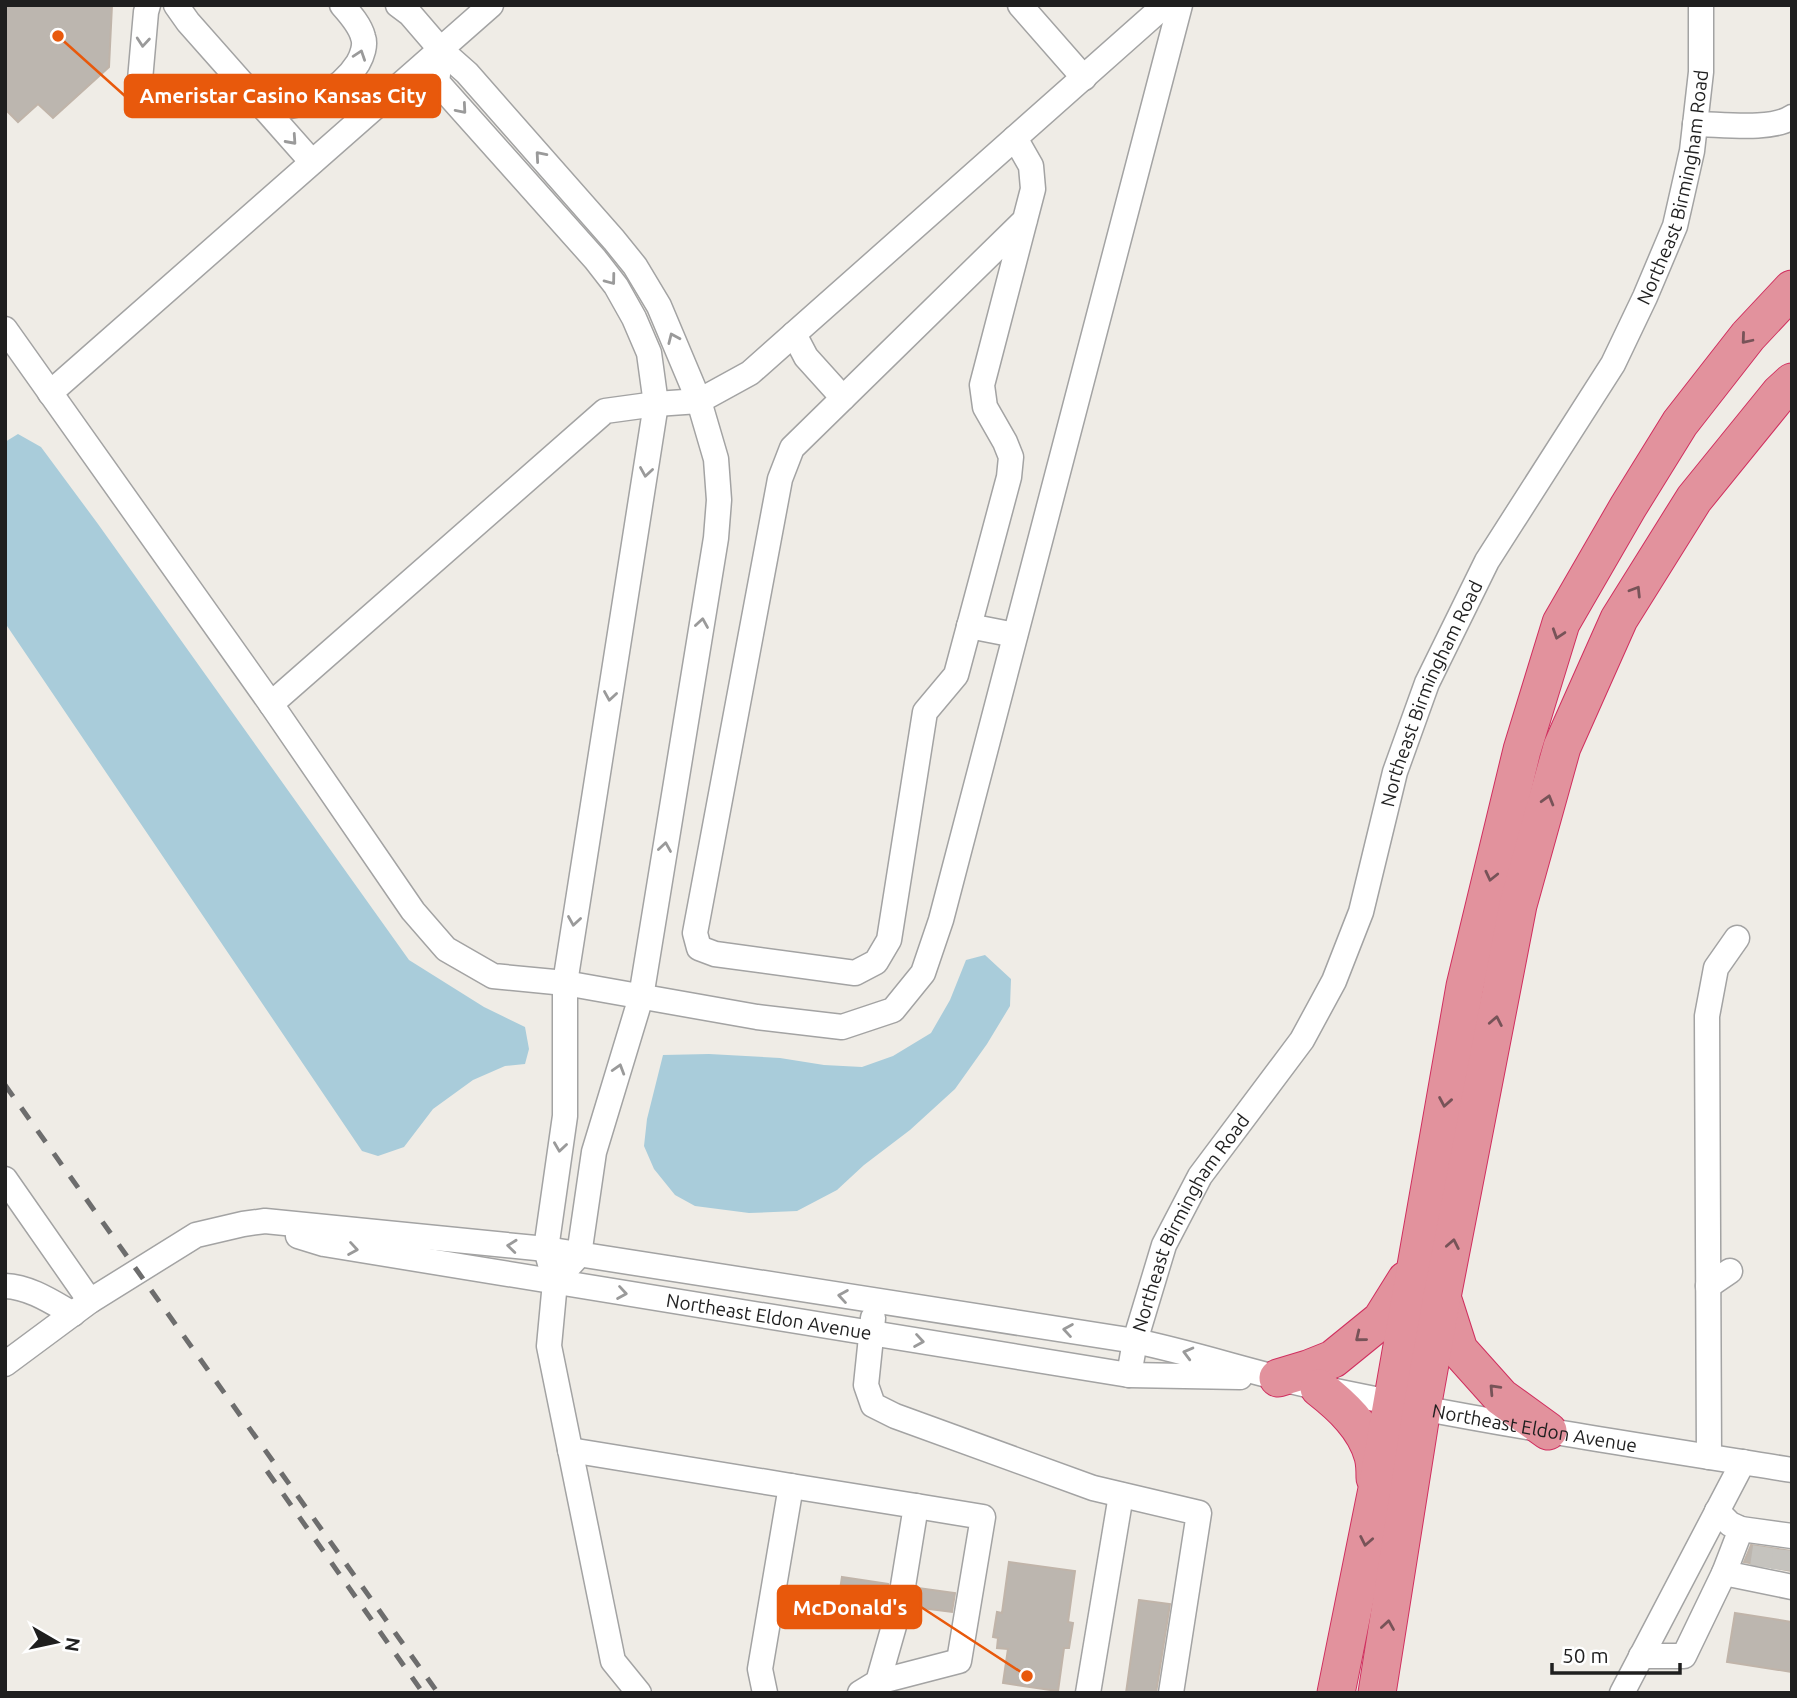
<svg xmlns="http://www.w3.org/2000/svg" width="1797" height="1698" font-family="Ubuntu,sans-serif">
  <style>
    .water { fill: #a9ccda }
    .building { fill: #bcb6af; stroke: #c0b4a9; stroke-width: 2 }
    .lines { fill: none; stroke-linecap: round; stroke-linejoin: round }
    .minor-tunnel { stroke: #c5c3be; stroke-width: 24; stroke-dasharray: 24 12; stroke-linecap: butt }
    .minor-casing { stroke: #a3a3a3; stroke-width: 27 }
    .highway-casing { stroke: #d02f5f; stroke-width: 39 }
    .minor { stroke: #fff; stroke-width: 24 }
    .highway { stroke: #e2929d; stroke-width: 37 }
    .rail { stroke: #6d6d6d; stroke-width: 5; stroke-dasharray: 14 14; stroke-linecap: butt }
    .oneway { stroke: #9a9a9a }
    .oneway2 { stroke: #775358 }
    .labels { text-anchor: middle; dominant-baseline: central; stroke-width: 6; stroke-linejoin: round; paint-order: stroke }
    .street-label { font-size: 19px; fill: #1f1f1f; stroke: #fff }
    .leader { fill: none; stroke: #e8590c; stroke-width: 2.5 }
    .callout-dot { fill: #e8590c; stroke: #fff; stroke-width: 2.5 }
    .callout { fill: #e8590c; stroke: #e8590c; stroke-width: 2.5 }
    .callout-label { font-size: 21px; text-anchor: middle; font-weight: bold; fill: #fff }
  </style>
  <rect width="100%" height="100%" fill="#efece6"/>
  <!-- water -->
  <g class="water">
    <path d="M 18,434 L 41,447 L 98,524 L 409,960 L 484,1007 L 525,1027 L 529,1049 L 525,1064 L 505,1066 L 473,1080 L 433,1109 L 404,1147 L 378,1156 L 362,1151 L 5,623 L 5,442 Z"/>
    <path d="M 985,955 L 1011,979 L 1010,1006 L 987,1044 L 955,1089 L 910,1130 L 864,1165 L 837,1190 L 797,1211 L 749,1213 L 695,1206 L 675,1195 L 654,1169 L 644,1146 L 647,1119 L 663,1055 L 709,1054 L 780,1058 L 824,1065 L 862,1067 L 893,1056 L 931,1033 L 950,1000 L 966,960 Z"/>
  </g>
  <!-- building -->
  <g class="building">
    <path d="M 5,5 L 112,5 L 109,67 L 53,118 L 38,104 L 18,122 L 5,109 Z"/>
    <path d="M 1751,1545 L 1792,1551 L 1792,1571 L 1744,1562 Z"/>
    <path d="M 1009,1562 L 1075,1571 L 1068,1622 L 1073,1623 L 1069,1648 L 1064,1648 L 1058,1691 L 1003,1683 L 1008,1649 L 997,1648 L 998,1638 L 993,1637 L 997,1612 L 1002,1613 Z"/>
    <path d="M 842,1577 L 888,1584 L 891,1594 L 885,1603 L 839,1596 Z"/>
    <path d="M 918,1588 L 955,1593 L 952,1612 L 914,1607 L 912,1597 Z"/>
    <path d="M 1139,1600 L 1170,1604 L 1156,1693 L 1126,1693 Z"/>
    <path d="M 1735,1613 L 1792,1622 L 1792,1672 L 1727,1662 Z"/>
  </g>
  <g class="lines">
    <!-- minor-tunnel -->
    <g class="minor-tunnel">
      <path d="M 1762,1567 L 1765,1547"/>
      <path d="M 1783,1570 L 1785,1550"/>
    </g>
    <defs>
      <g id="minor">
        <path d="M 176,5 L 188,22 L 312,162"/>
        <path d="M 398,5 L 410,14 L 441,50 L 467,73 L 614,240 L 635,266 L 659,306 L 699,401 L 716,459 L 719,500 L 716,538 L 641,997 L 594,1152 L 579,1255 L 569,1266"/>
        <path d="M 1020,5 L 1084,78"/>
        <path d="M 441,50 L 437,82 L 595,259 L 616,286 L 634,318 L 649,353 L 656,404 L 565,983 L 565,1116 L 546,1249 L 555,1282 L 549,1346 L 613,1661 L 639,1693"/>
        <path d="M 140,80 L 146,12 L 148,5"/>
        <path d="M 265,109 C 302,107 337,96 358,63 C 362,56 366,45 363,37 C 360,25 350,14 342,5"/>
        <path d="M 1695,124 C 1720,124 1772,131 1792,117"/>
        <path d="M 1015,138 L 1031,166 L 1033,189 L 982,385 L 985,407 L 1005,442 L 1011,457 L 1009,477 L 956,675 L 925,712 L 889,940 L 876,962 L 855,973 L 715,954 L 699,948 L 695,933 L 780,479 L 792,448 L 1025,220"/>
        <path d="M 5,329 L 271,704 L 413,911 L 446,949 L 493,976 L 565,983 L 757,1017 L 842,1027 L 893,1010 L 923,973 L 941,920 L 1180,5"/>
        <path d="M 794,334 L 806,357 L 843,398"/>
        <path d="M 50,393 L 491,5"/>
        <path d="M 969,626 L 1015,635"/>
        <path d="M 271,704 L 605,411 L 656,404 L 699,401 L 750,373 L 1165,5"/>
        <path d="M 5,1179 L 90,1301"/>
        <path id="s1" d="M 298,1236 L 324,1244 L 1129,1375 L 1240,1377"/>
        <path d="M 5,1286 C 30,1287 52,1302 73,1314"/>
        <path d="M 1708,1286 L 1730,1271"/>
        <path d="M 873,1318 L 866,1385 L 873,1405 L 895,1416 L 1093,1488 L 1199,1513 L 1171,1693"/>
        <path id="s2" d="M 5,1364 L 90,1301 L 196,1235 L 243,1224 L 265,1221 L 546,1249 L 1135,1341 C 1198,1354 1258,1375 1321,1388 C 1477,1421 1634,1445 1792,1470"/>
        <path id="s3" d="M 1129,1375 L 1135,1341 L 1164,1245 L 1200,1176 L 1302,1040 L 1334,981 L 1361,912 L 1395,772 L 1427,683 L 1487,561 L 1613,364 L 1645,297 L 1675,226 L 1692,151 L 1701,72 L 1701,5"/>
        <path d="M 570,1450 L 791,1486 L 760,1669 L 765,1693"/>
        <path d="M 1709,1457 L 1707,1016 L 1716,968 L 1737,938"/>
        <path d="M 791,1486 L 916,1506 L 903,1586"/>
        <path d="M 1717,1511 L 1730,1524 L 1741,1529 L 1792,1536"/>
        <path d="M 1724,1573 L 1741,1529"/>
        <path d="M 1641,1656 L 1684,1656 L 1724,1573 L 1792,1587"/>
        <path d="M 878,1682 L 959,1661 L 983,1517 L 916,1506"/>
        <path d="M 860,1693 L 878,1682 L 900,1605"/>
        <path d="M 1088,1693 L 1121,1495"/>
        <path d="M 1622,1693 L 1743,1462"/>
      </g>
      <g id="highway">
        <path d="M 1444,1303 L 1459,1350 L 1501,1397 L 1548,1431"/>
        <path d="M 1278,1378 L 1308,1369 L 1333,1359 L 1381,1320 L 1406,1280"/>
        <path d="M 1319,1388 C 1342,1406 1365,1427 1373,1456 C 1375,1463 1375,1471 1375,1478"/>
        <path d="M 1336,1693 L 1377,1489 L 1465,986 L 1522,750 L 1561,623 L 1628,507 L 1680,423 L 1748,336 L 1792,289"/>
        <path d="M 1377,1693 L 1422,1408 L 1442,1297 L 1518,905 L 1562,747 L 1619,619 L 1694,499 L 1780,393 L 1792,382"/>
      </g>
    </defs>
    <!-- minor casing -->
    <use href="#minor" class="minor-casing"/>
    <!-- highway casing -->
    <use href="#highway" class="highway-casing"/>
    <!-- minor -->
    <use href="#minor" class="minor"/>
    <!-- highway -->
    <use href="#highway" class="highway"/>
    <!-- rail -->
    <g class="rail">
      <path d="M 5,1085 L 438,1693"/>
      <path d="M 267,1471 L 423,1693"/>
    </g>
  </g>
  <!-- one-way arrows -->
  <defs><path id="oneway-chevron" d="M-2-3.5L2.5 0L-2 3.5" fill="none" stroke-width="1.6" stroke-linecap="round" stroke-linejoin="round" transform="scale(1.75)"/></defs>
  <g class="oneway">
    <use href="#oneway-chevron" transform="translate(143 42) rotate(95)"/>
    <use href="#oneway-chevron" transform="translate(360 55) rotate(-71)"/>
    <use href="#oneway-chevron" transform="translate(462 109) rotate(49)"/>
    <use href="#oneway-chevron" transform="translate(292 140) rotate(48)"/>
    <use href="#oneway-chevron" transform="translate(540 156) rotate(-131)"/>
    <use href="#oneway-chevron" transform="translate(611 280) rotate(53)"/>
    <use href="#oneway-chevron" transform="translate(673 338) rotate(-114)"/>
    <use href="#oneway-chevron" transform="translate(646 472) rotate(99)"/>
    <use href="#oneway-chevron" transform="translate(702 623) rotate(-81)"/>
    <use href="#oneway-chevron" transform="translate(610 696) rotate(99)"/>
    <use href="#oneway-chevron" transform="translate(665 847) rotate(-81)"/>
    <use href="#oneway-chevron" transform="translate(574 921) rotate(99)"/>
    <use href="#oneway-chevron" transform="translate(619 1069) rotate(-73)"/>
    <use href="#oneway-chevron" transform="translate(560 1147) rotate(98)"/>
    <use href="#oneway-chevron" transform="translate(512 1246) rotate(-174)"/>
    <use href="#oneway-chevron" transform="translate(353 1249) rotate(9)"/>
    <use href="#oneway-chevron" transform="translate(622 1293) rotate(9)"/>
    <use href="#oneway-chevron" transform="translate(843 1296) rotate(-171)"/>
    <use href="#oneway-chevron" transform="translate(1068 1330) rotate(-171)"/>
    <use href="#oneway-chevron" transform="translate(919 1341) rotate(9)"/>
    <use href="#oneway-chevron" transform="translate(1188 1353) rotate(-165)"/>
  </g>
  <g class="oneway2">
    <use href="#oneway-chevron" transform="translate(1746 339) rotate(130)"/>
    <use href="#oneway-chevron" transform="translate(1636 591) rotate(-58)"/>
    <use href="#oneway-chevron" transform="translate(1558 634) rotate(108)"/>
    <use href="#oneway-chevron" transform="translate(1548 800) rotate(-74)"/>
    <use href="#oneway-chevron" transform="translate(1491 876) rotate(103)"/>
    <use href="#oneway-chevron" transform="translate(1496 1021) rotate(-79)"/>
    <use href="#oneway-chevron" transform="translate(1445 1102) rotate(100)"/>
    <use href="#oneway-chevron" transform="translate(1453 1244) rotate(-79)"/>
    <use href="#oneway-chevron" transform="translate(1360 1337) rotate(141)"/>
    <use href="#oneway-chevron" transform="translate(1494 1389) rotate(-133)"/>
    <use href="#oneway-chevron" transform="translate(1366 1541) rotate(101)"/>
    <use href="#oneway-chevron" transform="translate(1388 1625) rotate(-81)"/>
  </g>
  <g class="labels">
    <!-- street labels -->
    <g class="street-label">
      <text stroke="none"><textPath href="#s3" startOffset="1321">Northeast Birmingham Road</textPath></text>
      <text stroke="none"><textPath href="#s3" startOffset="754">Northeast Birmingham Road</textPath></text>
      <text stroke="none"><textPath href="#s3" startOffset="166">Northeast Birmingham Road</textPath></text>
      <text stroke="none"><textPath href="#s1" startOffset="478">Northeast Eldon Avenue</textPath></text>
      <text stroke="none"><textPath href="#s2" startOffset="1589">Northeast Eldon Avenue</textPath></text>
    </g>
  </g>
  <!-- callouts -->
  <path class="leader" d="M58 36L125 96M1027 1676L921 1607"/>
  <g class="callout-dot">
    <circle cx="58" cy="36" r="7"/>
    <circle cx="1027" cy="1676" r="7"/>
  </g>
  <g class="callout">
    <rect x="125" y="75" width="315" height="42" rx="7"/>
    <rect x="778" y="1586" width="143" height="42" rx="7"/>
  </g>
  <g class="callout-label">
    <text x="283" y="103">Ameristar Casino Kansas City</text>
    <text x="850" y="1615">McDonald's</text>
  </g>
  <!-- border -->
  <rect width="1797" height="1698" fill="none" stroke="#1f1f1f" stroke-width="14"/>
  <!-- north arrow -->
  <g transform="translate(56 1642) rotate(99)" stroke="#ffffff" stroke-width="5" paint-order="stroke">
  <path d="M0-5L12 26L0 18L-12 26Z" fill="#1f1f1f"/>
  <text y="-10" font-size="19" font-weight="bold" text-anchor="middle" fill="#1f1f1f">N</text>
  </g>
  <!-- scale -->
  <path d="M1552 1663v10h128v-10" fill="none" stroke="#1f1f1f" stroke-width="3.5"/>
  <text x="1562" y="1663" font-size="21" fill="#1f1f1f" stroke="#ffffff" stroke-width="5" paint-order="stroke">50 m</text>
</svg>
